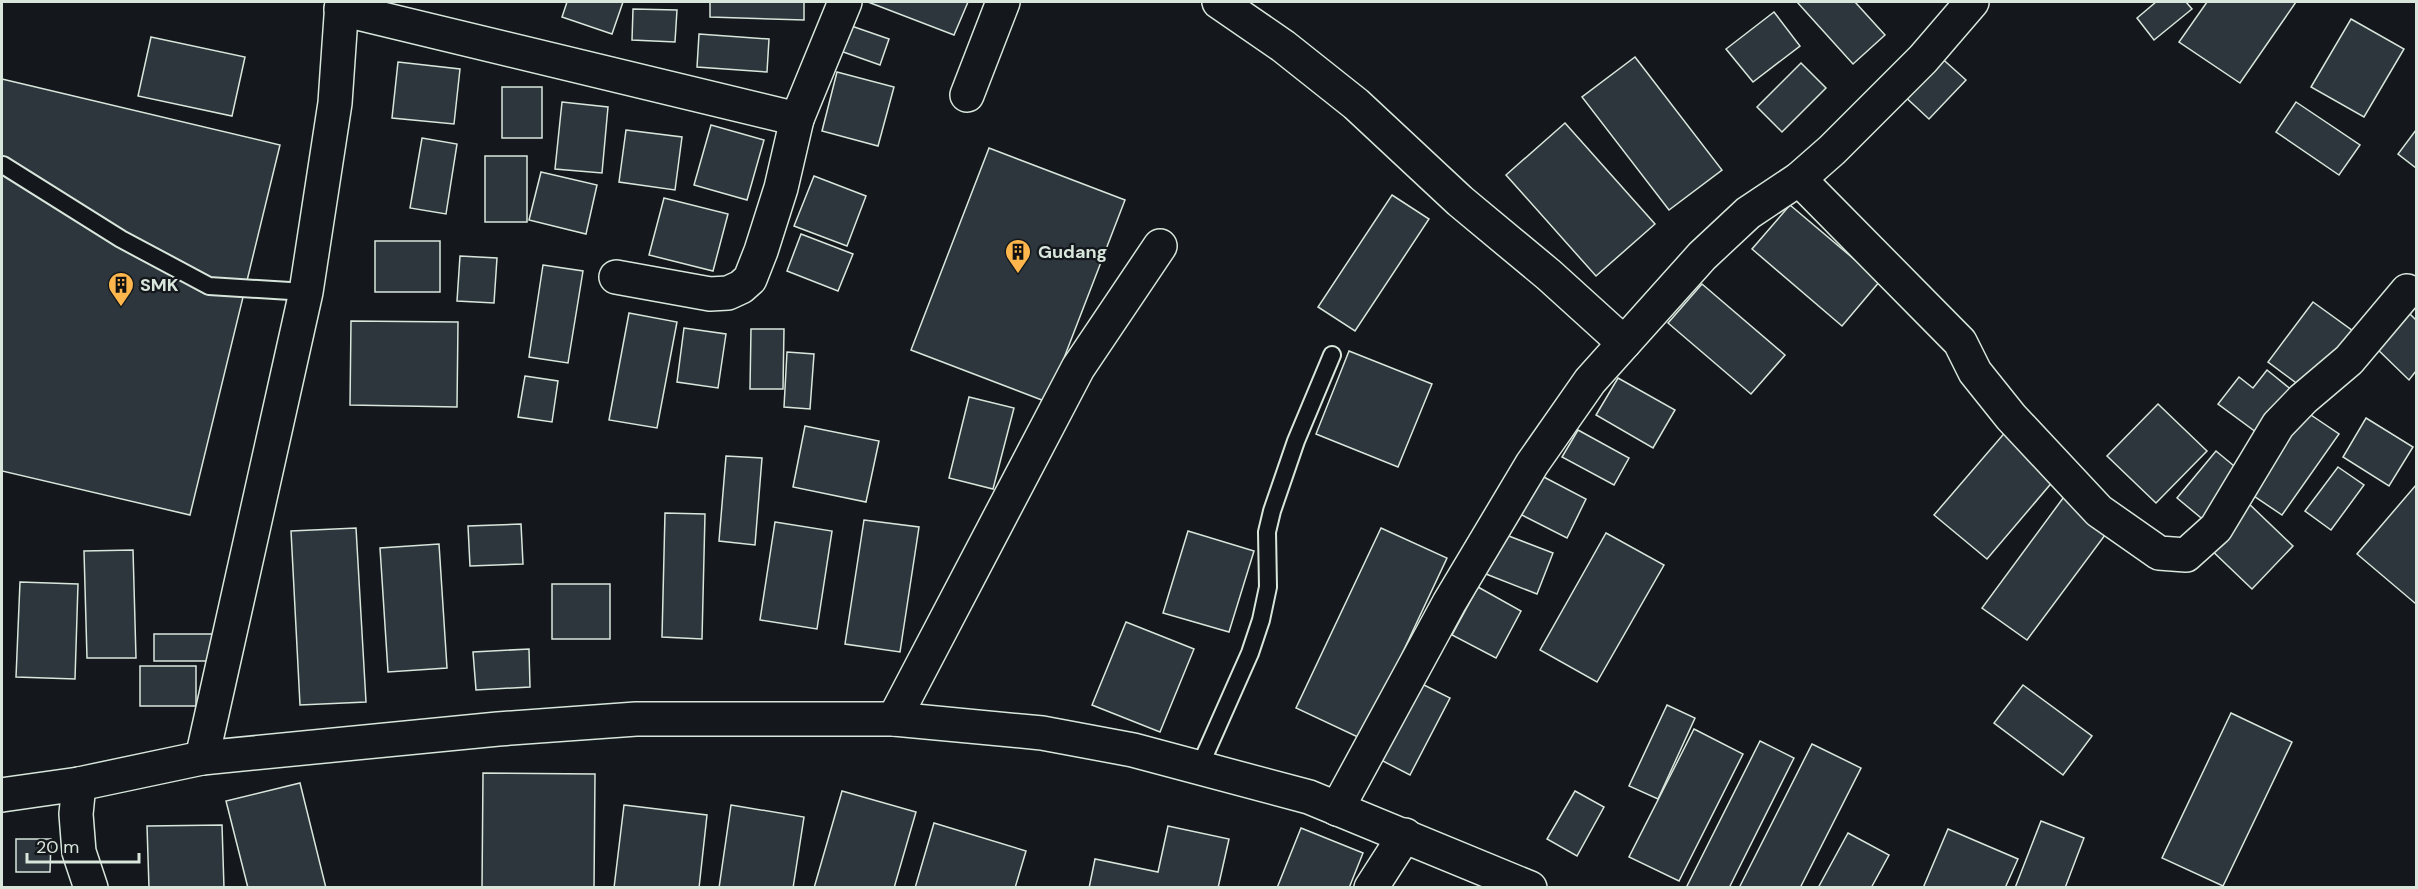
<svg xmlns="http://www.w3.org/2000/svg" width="2418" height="889" font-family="'DM Sans',sans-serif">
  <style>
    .building { fill: #2c363c; stroke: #d8e6dc; stroke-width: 1.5 }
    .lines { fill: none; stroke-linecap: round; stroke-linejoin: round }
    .service-casing { stroke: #d8e6dc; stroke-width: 20 }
    .minor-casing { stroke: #d8e6dc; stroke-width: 36 }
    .service { stroke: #14181c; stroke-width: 16 }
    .minor { stroke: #14181c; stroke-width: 33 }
    .labels { text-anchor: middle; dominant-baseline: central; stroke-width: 4.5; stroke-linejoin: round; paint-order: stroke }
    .poi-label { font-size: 18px; font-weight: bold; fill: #d8e6dc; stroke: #14181c; text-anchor: start }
  </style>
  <rect width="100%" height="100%" fill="#14181c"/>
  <!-- building -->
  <g class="building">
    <path d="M 567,2 L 623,2 L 612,34 L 562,17 Z"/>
    <path d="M 710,2 L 804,2 L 804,20 L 710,17 Z"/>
    <path d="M 868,2 L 968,2 L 954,35 Z"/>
    <path d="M 1797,2 L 1855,2 L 1885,35 L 1853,64 Z"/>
    <path d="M 2156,2 L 2186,2 L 2192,9 L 2154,40 L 2137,18 Z"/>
    <path d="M 2207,2 L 2296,2 L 2240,83 L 2179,42 Z"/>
    <path d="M 633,9 L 677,10 L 675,42 L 632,40 Z"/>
    <path d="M 1774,12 L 1800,46 L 1753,82 L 1726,49 Z"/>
    <path d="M 2351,19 L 2404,49 L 2364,117 L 2311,87 Z"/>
    <path d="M 840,22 L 889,39 L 880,65 L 832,48 Z"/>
    <path d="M 699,34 L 769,39 L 767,72 L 697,67 Z"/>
    <path d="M 151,37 L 245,57 L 232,116 L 138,96 Z"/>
    <path d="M 1937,54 L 1966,80 L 1929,119 L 1901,93 Z"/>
    <path d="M 1635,57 L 1722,170 L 1669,210 L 1582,97 Z"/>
    <path d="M 398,62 L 460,69 L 454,124 L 392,118 Z"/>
    <path d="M 1801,63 L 1826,88 L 1782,132 L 1757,107 Z"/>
    <path d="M 837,72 L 894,87 L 878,146 L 822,131 Z"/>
    <path d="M 2,79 L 280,145 L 190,515 L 2,471 Z"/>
    <rect x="502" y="87" width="40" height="51"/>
    <path d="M 562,102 L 608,107 L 602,173 L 555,169 Z"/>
    <path d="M 2296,102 L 2360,145 L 2339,175 L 2276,132 Z"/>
    <path d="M 1565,123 L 1655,224 L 1596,276 L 1506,175 Z"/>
    <path d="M 711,125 L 764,140 L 747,200 L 694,185 Z"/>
    <path d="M 626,130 L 682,137 L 675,190 L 619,182 Z"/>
    <path d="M 2416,130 L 2416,168 L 2398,154 Z"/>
    <path d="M 422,138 L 457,144 L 446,214 L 410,208 Z"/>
    <path d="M 989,148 L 1125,200 L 1047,402 L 911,350 Z"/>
    <rect x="485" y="156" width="42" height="66"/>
    <path d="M 541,172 L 597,185 L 586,234 L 529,220 Z"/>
    <path d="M 814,176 L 866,196 L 847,246 L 794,226 Z"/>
    <path d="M 1392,195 L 1429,219 L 1355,331 L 1318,307 Z"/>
    <path d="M 664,198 L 728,214 L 713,271 L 649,255 Z"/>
    <path d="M 1790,205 L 1880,281 L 1842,326 L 1752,249 Z"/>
    <path d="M 801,234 L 853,254 L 838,291 L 787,271 Z"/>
    <rect x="375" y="241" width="65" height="51"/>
    <path d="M 460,256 L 497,258 L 494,303 L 457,301 Z"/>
    <path d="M 543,265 L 583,271 L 568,363 L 529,357 Z"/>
    <path d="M 1702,284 L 1785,355 L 1751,394 L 1668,323 Z"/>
    <path d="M 2313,302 L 2353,331 L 2307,391 L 2268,362 Z"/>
    <path d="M 2404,308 L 2416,320 L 2416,371 L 2409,380 L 2370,342 Z"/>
    <path d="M 629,313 L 677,322 L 657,428 L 609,420 Z"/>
    <path d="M 351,321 L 458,322 L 457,407 L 350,405 Z"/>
    <path d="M 684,328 L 726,334 L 718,388 L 677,382 Z"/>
    <path d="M 751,329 L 784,329 L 783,389 L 750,389 Z"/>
    <path d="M 1349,351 L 1432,384 L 1398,467 L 1316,434 Z"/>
    <path d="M 787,352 L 814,354 L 810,409 L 784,407 Z"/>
    <path d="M 2267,370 L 2293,391 L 2260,435 L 2218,404 L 2239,377 L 2253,388 Z"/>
    <path d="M 525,376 L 558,381 L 552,422 L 518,417 Z"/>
    <path d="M 1618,378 L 1675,410 L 1653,448 L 1596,415 Z"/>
    <path d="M 969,397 L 1014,408 L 993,489 L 949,478 Z"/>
    <path d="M 2158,404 L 2207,451 L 2156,503 L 2107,456 Z"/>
    <path d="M 2299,407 L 2339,434 L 2282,515 L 2242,488 Z"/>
    <path d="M 2366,418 L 2413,447 L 2389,486 L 2343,457 Z"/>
    <path d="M 805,426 L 879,441 L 866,502 L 793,487 Z"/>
    <path d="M 2008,429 L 2060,473 L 1987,559 L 1934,515 Z"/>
    <path d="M 1578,430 L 1629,458 L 1614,485 L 1562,457 Z"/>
    <path d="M 2216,451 L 2245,475 L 2206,522 L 2177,498 Z"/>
    <path d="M 726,456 L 762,458 L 755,545 L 719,541 Z"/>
    <path d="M 2338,467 L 2364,485 L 2331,530 L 2305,511 Z"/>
    <path d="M 1540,475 L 1586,499 L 1567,538 L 1520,514 Z"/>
    <path d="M 2416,485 L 2416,604 L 2357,554 Z"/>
    <path d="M 2069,490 L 2114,523 L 2027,640 L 1982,608 Z"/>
    <path d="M 2246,501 L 2293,546 L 2252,589 L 2205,544 Z"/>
    <path d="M 665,513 L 705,514 L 702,639 L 662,637 Z"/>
    <path d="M 864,520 L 919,527 L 900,652 L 845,644 Z"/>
    <path d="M 775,522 L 832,531 L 817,629 L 760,620 Z"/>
    <path d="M 521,524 L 523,564 L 470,566 L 468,526 Z"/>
    <path d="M 356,528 L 366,702 L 300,705 L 291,531 Z"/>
    <path d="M 1381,528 L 1447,558 L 1362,739 L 1296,708 Z"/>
    <path d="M 1188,531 L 1254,551 L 1229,632 L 1163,613 Z"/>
    <path d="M 1501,533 L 1553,553 L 1537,594 L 1486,574 Z"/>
    <path d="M 1606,533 L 1664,565 L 1597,682 L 1540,650 Z"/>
    <path d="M 439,544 L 447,668 L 388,672 L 380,548 Z"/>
    <path d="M 133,550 L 136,658 L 87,658 L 84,551 Z"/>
    <path d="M 20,582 L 78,584 L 75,679 L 16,677 Z"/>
    <rect x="552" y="584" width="58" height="55"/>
    <path d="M 1478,587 L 1521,611 L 1496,658 L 1452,635 Z"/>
    <path d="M 1126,622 L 1194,649 L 1160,732 L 1092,705 Z"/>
    <rect x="154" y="634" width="67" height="27"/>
    <path d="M 529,649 L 530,687 L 476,690 L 473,652 Z"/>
    <rect x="140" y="666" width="56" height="40"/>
    <path d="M 1422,684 L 1450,698 L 1410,775 L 1381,760 Z"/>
    <path d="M 2023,685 L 2092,736 L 2063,775 L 1994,723 Z"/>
    <path d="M 1667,705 L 1695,718 L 1658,799 L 1629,786 Z"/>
    <path d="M 2231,713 L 2292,742 L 2223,886 L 2162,858 Z"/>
    <path d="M 1694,729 L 1743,754 L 1679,881 L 1629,857 Z"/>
    <path d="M 1760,741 L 1794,758 L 1729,888 L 1686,888 Z"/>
    <path d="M 1812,744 L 1861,768 L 1800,888 L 1739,888 Z"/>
    <path d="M 483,773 L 595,774 L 594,888 L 482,888 Z"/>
    <path d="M 300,783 L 326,888 L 248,888 L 226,801 Z"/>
    <path d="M 842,791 L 916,812 L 894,888 L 814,888 Z"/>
    <path d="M 1575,791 L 1604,807 L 1577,856 L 1547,839 Z"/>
    <path d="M 624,805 L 707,815 L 699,888 L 614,888 Z"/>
    <path d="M 731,805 L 804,817 L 793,888 L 719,888 Z"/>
    <path d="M 2041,821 L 2084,838 L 2065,888 L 2015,888 Z"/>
    <path d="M 934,823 L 1026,851 L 1015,888 L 915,888 Z"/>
    <path d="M 222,825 L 224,888 L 149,888 L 147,826 Z"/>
    <path d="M 1168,826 L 1229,839 L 1218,888 L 1089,888 L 1095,859 L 1158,872 Z"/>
    <path d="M 1301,828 L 1363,853 L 1349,888 L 1277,888 Z"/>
    <path d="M 1948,829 L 2018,859 L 2005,888 L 1923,888 Z"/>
    <path d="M 1848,833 L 1889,855 L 1871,888 L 1818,888 Z"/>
    <path d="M 16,839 L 51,839 L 50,872 L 16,872 Z"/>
  </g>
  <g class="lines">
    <defs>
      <g id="service">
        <path d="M 3,165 L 121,239 L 209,286 L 306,292"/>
        <path d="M 1199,768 L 1250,653 L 1261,620 L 1268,587 L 1267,532 L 1272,511 L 1296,441 L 1332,355"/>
      </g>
      <g id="minor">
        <path d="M 1219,2 L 1283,46 L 1356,104 L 1460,201 L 1549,275 L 1624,343"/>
        <path d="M 341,9 L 797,119 L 845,2"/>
        <path d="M 967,95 L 1003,2"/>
        <path d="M 1799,179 L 1960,342 L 1975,372 L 2011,417 L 2099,511 L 2159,553 L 2186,555 L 2216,528 L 2278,425 L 2303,399 L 2349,360 L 2407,291"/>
        <path d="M 616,277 L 710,294 L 728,293 L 741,287 L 750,279 L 761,251 L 781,188 L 797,119"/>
        <path d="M 894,719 L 1078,368 L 1160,246"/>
        <path d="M 202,758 L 306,292 L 335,103 L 342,2"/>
        <path d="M 79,784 L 76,814 L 79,852 L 91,888"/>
        <path d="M 2,795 L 79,784 L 202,758 L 498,729 L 636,719 L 894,719 L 1042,733 L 1133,750 L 1309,797 L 1530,888"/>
        <path d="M 1337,809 L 1449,603 L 1532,464 L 1590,381 L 1702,256 L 1748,213 L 1799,179 L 1832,150 L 1923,59 L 1972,2"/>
        <path d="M 1371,888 L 1405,835"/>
      </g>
    </defs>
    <!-- service casing -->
    <use href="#service" class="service-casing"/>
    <!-- minor casing -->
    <use href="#minor" class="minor-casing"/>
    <!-- service -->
    <use href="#service" class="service"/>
    <!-- minor -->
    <use href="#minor" class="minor"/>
  </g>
  <!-- icons -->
  <defs>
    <symbol id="building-pin" viewBox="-11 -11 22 30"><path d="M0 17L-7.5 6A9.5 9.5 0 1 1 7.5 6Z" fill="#ffb74d" stroke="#14181c"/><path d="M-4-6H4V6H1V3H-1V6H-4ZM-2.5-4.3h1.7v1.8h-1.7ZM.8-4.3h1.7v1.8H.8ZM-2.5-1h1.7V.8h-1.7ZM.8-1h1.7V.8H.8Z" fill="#111"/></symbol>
  </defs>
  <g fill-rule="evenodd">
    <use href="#building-pin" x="1003" y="237" width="30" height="40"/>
    <use href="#building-pin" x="106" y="270" width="30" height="40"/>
  </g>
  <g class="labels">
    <!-- poi labels -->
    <g class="poi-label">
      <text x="1038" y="252">Gudang</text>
      <text x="140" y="285">SMK</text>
    </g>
  </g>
  <!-- border -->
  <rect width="2418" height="889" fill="none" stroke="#d8e6dc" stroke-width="6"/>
  <!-- scale -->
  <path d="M27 853v9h112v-9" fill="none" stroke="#d8e6dc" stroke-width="3"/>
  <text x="36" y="853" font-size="18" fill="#d8e6dc" stroke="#14181c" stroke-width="4.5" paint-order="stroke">20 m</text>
</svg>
